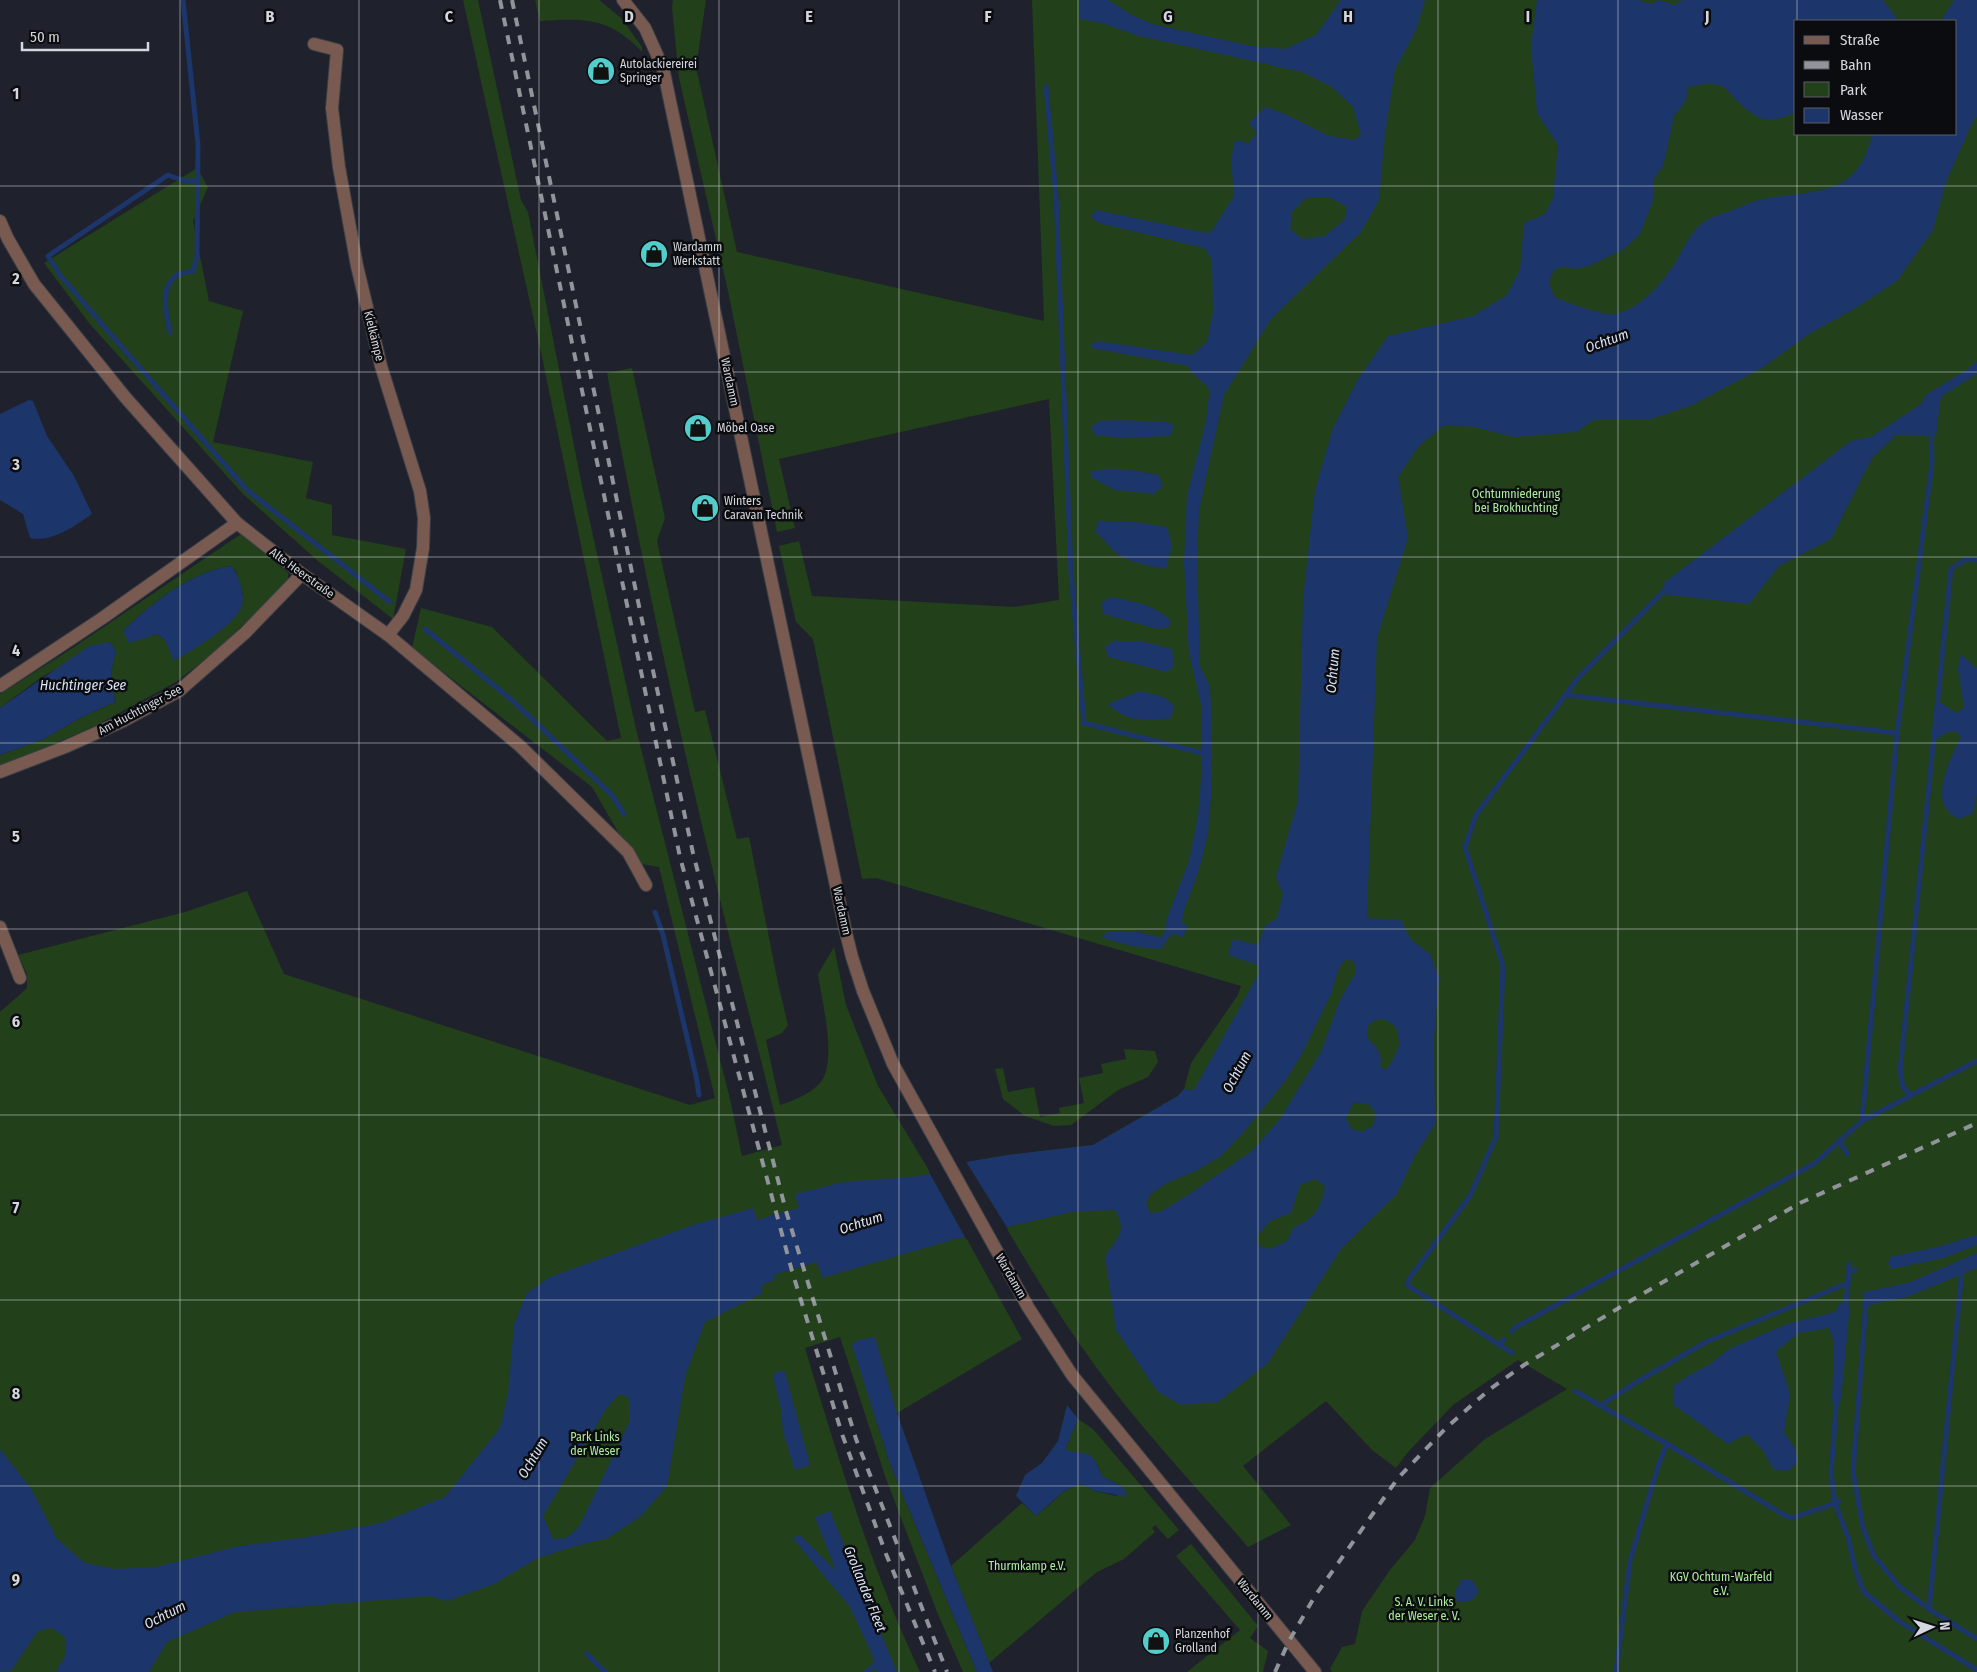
<svg xmlns="http://www.w3.org/2000/svg" width="1977" height="1672" font-family="'Fira Sans Condensed',sans-serif">
  <style>
    .green { fill: #22401a; fill-rule: evenodd }
    .water { fill: #1c356a; fill-rule: evenodd }
    .pier { fill: #1f222c }
    .lines { fill: none; stroke-linecap: round; stroke-linejoin: round }
    .stream { stroke: #1c356a; stroke-width: 5 }
    .minor-casing { stroke: #3c3f48; stroke-width: 14 }
    .minor { stroke: #795a50; stroke-width: 12 }
    .rail { stroke: #91949b; stroke-width: 4; stroke-dasharray: 9 9; stroke-linecap: butt }
    .grid { fill: none; stroke: #d4d7dd; stroke-width: 1; stroke-opacity: 0.55 }
    .labels { text-anchor: middle; dominant-baseline: central; stroke-width: 5; stroke-linejoin: round; paint-order: stroke }
    .poi-label { font-size: 12px; fill: #d4d7dd; stroke: #0b0c10; text-anchor: start }
    .street-label { font-size: 12px; fill: #d4d7dd; stroke: #0b0c10 }
    .park-label { font-size: 12px; fill: #acee9c; stroke: #0b0c10 }
    .water-label { font-size: 14px; font-style: italic; fill: #d9e2f4; stroke: #0b0c10 }
    .grid-label { font-size: 16px; text-anchor: middle; font-weight: bold; fill: #d4d7dd; stroke: #0b0c10; stroke-width: 5; stroke-linejoin: round; paint-order: stroke }
  </style>
  <rect width="100%" height="100%" fill="#1f222c"/>
  <!-- green -->
  <g class="green">
    <path d="M 463,0 L 478,0 L 521,200 L 528,212 L 582,486 L 636,729 L 730,1099 L 742,1156 L 782,1145 C 760,1053 735,962 713,871 C 673,706 637,540 607,373 L 632,368 L 665,518 L 657,541 L 695,712 L 705,710 L 737,839 L 749,837 L 778,983 L 788,1025 L 782,1033 L 766,1040 L 780,1105 C 794,1101 817,1091 824,1077 C 835,1050 822,1002 818,974 L 834,947 L 846,1005 L 878,1086 L 927,1167 L 1022,1339 L 897,1413 L 876,1420 L 890,1464 L 977,1672 L 963,1672 L 937,1612 L 885,1476 L 840,1337 L 805,1348 C 838,1458 871,1568 920,1672 L 0,1672 L 0,1012 L 27,988 L 27,974 L 18,955 L 185,912 L 247,891 L 284,974 L 690,1105 L 715,1098 L 659,867 L 636,863 L 592,787 L 412,648 L 421,608 L 492,627 L 607,741 L 621,738 L 542,357 Z"/>
    <path d="M 535,0 L 599,0 L 621,18 L 642,47 L 642,52 C 610,17 584,18 540,21 Z"/>
    <path d="M 673,0 L 706,0 L 696,67 L 737,252 L 1044,321 L 1032,0 L 1977,0 L 1977,1672 L 1332,1672 L 1330,1669 L 1342,1647 L 1355,1644 L 1362,1611 L 1390,1570 L 1415,1540 L 1425,1516 L 1430,1488 L 1485,1439 L 1567,1389 L 1518,1360 L 1453,1405 L 1408,1452 L 1396,1468 L 1372,1450 L 1326,1401 L 1243,1466 L 1291,1525 L 1248,1547 C 1197,1488 1142,1430 1096,1367 C 1048,1302 1009,1231 967,1162 L 1008,1155 L 1093,1145 L 1178,1096 L 1184,1089 L 1191,1063 L 1238,995 L 1241,986 L 876,878 L 862,879 L 813,639 L 796,622 L 779,546 L 799,541 L 812,596 L 1014,607 L 1059,600 L 1049,399 L 779,459 L 795,528 L 777,532 L 728,291 L 679,78 L 672,8 ZM 1796,21 L 1956,21 L 1956,134 L 1796,134 Z"/>
    <path d="M 197,168 L 208,187 L 193,221 L 209,301 L 243,311 L 213,442 L 313,462 L 306,498 L 332,505 L 332,535 L 406,549 L 393,619 L 318,561 L 243,494 L 89,323 L 44,263 Z"/>
    <path d="M 241,534 L 288,573 L 288,579 L 284,585 L 218,649 L 176,682 L 99,724 L 35,752 L 0,765 L 0,755 L 44,739 L 80,718 L 115,702 L 111,672 L 116,651 L 110,642 L 43,676 L 0,708 L 0,694 L 71,649 ZM 231,566 L 236,572 L 243,594 L 165,640 L 158,634 L 123,631 C 153,602 189,573 231,566 Z"/>
    <path d="M 1124,1049 L 1155,1051 L 1158,1062 L 1148,1077 L 1118,1090 L 1071,1125 L 1054,1126 L 1025,1116 L 1003,1099 L 995,1069 L 1003,1068 L 1008,1092 L 1034,1087 L 1040,1117 L 1060,1113 L 1059,1108 L 1084,1103 L 1079,1078 L 1103,1073 L 1101,1064 L 1126,1059 Z"/>
    <path d="M 1078,1419 L 1093,1429 L 1179,1530 L 1168,1539 L 1155,1525 L 1152,1528 L 1155,1532 L 1124,1559 L 1097,1572 L 989,1663 L 951,1566 L 1022,1503 L 1036,1516 L 1049,1505 L 1064,1491 L 1081,1484 L 1095,1491 L 1116,1496 L 1123,1487 L 1102,1476 L 1095,1460 L 1065,1450 Z"/>
    <path d="M 1191,1544 L 1258,1626 L 1250,1638 L 1268,1651 L 1263,1672 L 1187,1672 L 1240,1630 L 1176,1556 Z"/>
  </g>
  <!-- water -->
  <g class="water">
    <path d="M 1080,0 L 1108,0 L 1132,15 L 1152,24 L 1251,46 L 1285,49 L 1316,35 L 1341,0 L 1425,0 L 1416,30 L 1395,70 L 1385,134 L 1379,200 L 1361,232 L 1271,319 L 1224,395 L 1199,510 L 1197,558 L 1200,666 L 1210,687 L 1212,732 L 1211,797 L 1208,833 L 1199,870 L 1183,913 L 1182,923 L 1188,926 L 1183,937 L 1171,934 L 1161,949 C 1140,948 1121,945 1102,937 L 1108,931 L 1136,931 L 1161,938 L 1165,931 L 1167,918 L 1189,861 L 1198,816 L 1202,767 L 1202,708 L 1189,653 L 1184,563 L 1187,496 L 1206,421 L 1210,389 L 1190,371 L 1188,366 L 1091,348 L 1091,344 L 1097,341 L 1192,355 L 1207,342 L 1213,312 L 1212,260 L 1204,248 L 1099,223 L 1091,217 L 1096,210 L 1206,233 L 1211,232 L 1234,196 L 1231,159 L 1235,140 L 1249,143 L 1257,133 L 1249,123 L 1265,107 L 1285,114 L 1329,136 L 1355,140 L 1361,134 L 1353,107 L 1332,87 L 1302,72 L 1139,36 L 1102,23 L 1079,19 ZM 1329,197 L 1347,207 L 1345,219 L 1325,236 L 1303,239 L 1290,229 L 1292,212 L 1306,198 Z"/>
    <path d="M 1537,0 L 1638,0 L 1650,4 L 1660,0 L 1674,5 L 1683,0 L 1883,0 L 1899,21 L 1796,21 L 1796,112 C 1766,127 1756,119 1734,98 C 1731,94 1727,89 1723,87 C 1712,81 1700,85 1688,87 L 1686,101 L 1674,116 L 1663,166 L 1653,180 L 1654,198 L 1640,234 L 1624,249 L 1589,266 L 1576,269 L 1564,267 L 1555,269 C 1547,282 1549,286 1556,298 C 1569,303 1603,316 1615,314 C 1641,309 1663,282 1677,260 C 1683,249 1690,234 1700,225 C 1708,218 1720,214 1730,211 C 1741,207 1752,201 1763,199 C 1815,189 1858,199 1872,134 L 1956,134 L 1956,21 L 1938,21 L 1942,19 L 1954,0 L 1977,0 L 1977,116 L 1974,119 L 1946,182 L 1933,230 L 1897,281 L 1854,309 L 1809,334 L 1762,368 L 1690,406 L 1648,420 L 1594,420 L 1576,432 L 1514,437 L 1474,427 L 1444,425 L 1418,447 L 1398,477 L 1408,538 L 1377,638 L 1367,918 L 1401,920 L 1411,940 L 1430,954 L 1439,977 L 1434,1039 L 1435,1124 L 1416,1154 L 1397,1194 L 1341,1249 L 1268,1363 L 1218,1402 L 1181,1405 L 1157,1391 L 1116,1330 L 1105,1256 C 1117,1239 1128,1230 1115,1210 L 1071,1212 L 952,1240 L 822,1278 L 817,1262 L 774,1275 L 775,1280 L 763,1284 L 761,1294 L 705,1322 L 685,1377 L 667,1486 L 641,1516 L 608,1538 L 576,1546 L 538,1558 L 494,1584 L 447,1601 L 429,1596 L 235,1612 L 167,1642 L 149,1672 L 56,1672 L 66,1654 L 66,1638 L 52,1628 L 38,1631 L 11,1671 L 0,1672 L 0,1449 L 32,1490 L 57,1539 L 85,1563 L 114,1569 L 156,1567 L 239,1546 L 308,1537 L 381,1523 L 445,1497 L 500,1428 L 508,1394 L 514,1325 L 526,1294 L 550,1277 L 693,1225 L 753,1208 L 757,1220 L 799,1208 L 795,1194 L 844,1182 L 922,1176 L 967,1162 L 1008,1155 L 1093,1145 L 1178,1096 L 1184,1089 L 1194,1090 L 1259,973 L 1258,965 L 1228,955 L 1233,939 L 1258,945 L 1265,926 L 1277,918 L 1283,894 L 1276,877 L 1298,800 L 1303,599 L 1315,490 L 1333,428 L 1358,379 L 1388,336 L 1473,316 L 1507,295 L 1520,270 L 1524,223 L 1545,214 L 1553,198 L 1558,145 L 1537,113 L 1531,46 ZM 1345,960 L 1354,961 L 1356,972 L 1340,1000 L 1321,1052 L 1280,1119 L 1252,1151 L 1188,1195 L 1160,1212 L 1150,1213 L 1146,1203 L 1151,1194 L 1167,1183 L 1196,1171 L 1221,1156 L 1242,1134 L 1286,1080 L 1302,1054 L 1331,994 L 1339,968 ZM 1385,1019 L 1396,1027 L 1400,1045 L 1389,1067 L 1384,1070 L 1380,1066 C 1384,1054 1375,1045 1367,1038 L 1368,1026 L 1375,1020 ZM 1353,1103 L 1368,1104 L 1375,1112 L 1374,1125 L 1362,1132 L 1352,1129 L 1346,1119 ZM 1315,1179 L 1325,1186 C 1322,1207 1314,1220 1294,1227 L 1287,1241 L 1269,1249 L 1258,1245 L 1258,1235 L 1270,1221 L 1291,1213 L 1300,1185 ZM 619,1394 L 630,1398 L 630,1421 L 579,1527 L 566,1538 L 553,1539 L 543,1516 L 606,1409 Z"/>
    <path d="M 1977,361 L 1977,374 L 1942,396 L 1940,402 L 1936,436 L 1896,435 L 1872,458 L 1831,539 L 1779,566 L 1749,604 L 1660,594 L 1665,582 L 1851,441 L 1871,437 L 1921,404 L 1927,394 L 1965,371 Z"/>
    <path d="M 29,400 L 33,401 L 47,436 L 74,476 L 92,514 C 76,525 52,543 30,538 L 23,514 L 0,500 L 0,414 Z"/>
    <path d="M 1119,420 L 1167,422 L 1174,426 L 1170,436 L 1119,438 L 1095,435 L 1091,427 L 1100,421 Z"/>
    <path d="M 1098,470 L 1130,470 L 1159,475 L 1163,486 L 1154,494 L 1115,490 L 1092,478 L 1090,472 Z"/>
    <path d="M 1098,521 L 1134,522 L 1167,527 L 1172,545 L 1166,569 C 1151,566 1134,564 1121,556 C 1111,551 1105,539 1095,532 Z"/>
    <path d="M 231,566 C 236,572 238,576 240,583 C 242,591 244,598 242,606 C 235,626 192,650 174,661 L 165,640 L 158,634 L 129,643 L 123,631 C 153,602 189,573 231,566 Z"/>
    <path d="M 1112,597 C 1136,603 1152,603 1171,621 L 1169,627 L 1158,629 L 1103,614 L 1102,602 Z"/>
    <path d="M 1113,641 L 1141,641 L 1172,649 L 1174,666 L 1167,672 L 1108,657 L 1105,647 Z"/>
    <path d="M 110,642 L 116,651 L 111,672 L 115,702 L 80,718 L 44,739 L 0,755 L 0,708 L 89,646 Z"/>
    <path d="M 1961,654 L 1977,669 L 1977,794 L 1973,813 L 1959,819 C 1925,804 1951,760 1961,736 L 1955,731 L 1946,733 L 1934,741 L 1938,701 L 1956,713 L 1964,708 L 1958,668 Z"/>
    <path d="M 1140,691 L 1166,698 L 1174,706 L 1171,718 C 1146,721 1127,723 1108,704 Z"/>
    <path d="M 1977,1235 L 1977,1245 L 1944,1258 L 1891,1269 L 1888,1263 L 1890,1257 L 1937,1247 Z"/>
    <path d="M 1977,1253 L 1977,1268 L 1907,1297 L 1876,1303 L 1862,1309 L 1864,1292 L 1908,1283 Z"/>
    <path d="M 1840,1303 L 1850,1305 L 1841,1400 L 1832,1403 L 1834,1342 L 1829,1328 L 1799,1333 L 1776,1351 L 1790,1394 L 1784,1432 L 1796,1450 L 1797,1463 L 1788,1471 L 1773,1469 L 1763,1450 L 1746,1434 L 1728,1444 L 1674,1405 L 1673,1386 L 1693,1373 L 1709,1365 L 1729,1349 L 1787,1324 L 1835,1312 Z"/>
    <path d="M 875,1337 L 897,1413 L 951,1566 L 993,1672 L 977,1672 L 890,1464 L 852,1345 L 858,1340 Z"/>
    <path d="M 778,1371 L 785,1372 L 810,1465 L 795,1470 L 783,1432 L 781,1409 L 773,1376 Z"/>
    <path d="M 1067,1405 L 1078,1419 L 1065,1450 L 1088,1454 L 1095,1460 L 1102,1476 L 1123,1487 L 1128,1497 L 1095,1491 L 1081,1484 L 1064,1491 L 1036,1516 L 1016,1496 L 1025,1475 L 1042,1463 L 1058,1441 Z"/>
    <path d="M 830,1511 L 892,1660 L 897,1672 L 877,1672 L 871,1652 L 850,1607 L 792,1537 L 801,1536 L 836,1571 L 815,1517 Z"/>
    <path d="M 1462,1580 L 1472,1580 L 1479,1591 C 1473,1602 1468,1603 1456,1601 L 1456,1589 Z"/>
  </g>
  <!-- pier -->
  <path class="pier" d="M 965,1160 L 1008,1229 L 966,1239 L 929,1172 Z"/>
  <g class="lines">
    <!-- stream -->
    <g class="stream">
      <path d="M 1046,87 L 1056,196 L 1071,573 L 1084,723 L 1206,754"/>
      <path d="M 198,181 L 185,181 L 168,175 L 48,256 L 60,275 L 107,330 L 247,490 L 390,602"/>
      <path d="M 170,332 C 166,314 159,287 177,275 C 181,273 188,272 193,271 L 197,257 L 198,145 L 183,0"/>
      <path d="M 425,629 L 513,701 L 612,795 L 624,814"/>
      <path d="M 1566,695 L 1897,733"/>
      <path d="M 655,912 L 663,935 L 696,1076 L 699,1095"/>
      <path d="M 1911,1095 L 1903,1087 L 1900,1071 L 1951,569 L 1966,559 L 1977,560"/>
      <path d="M 1862,1121 L 1897,733 L 1932,463 L 1931,430"/>
      <path d="M 1839,1140 L 1847,1154"/>
      <path d="M 1849,1264 L 1849,1272"/>
      <path d="M 1866,1302 L 1853,1472 L 1863,1528 L 1874,1556 L 1900,1587 L 1929,1609 L 1977,1639"/>
      <path d="M 1845,1310 L 1848,1283"/>
      <path d="M 1512,1331 L 1516,1327 L 1815,1163 L 1862,1121 L 1977,1061"/>
      <path d="M 1498,1345 L 1504,1340"/>
      <path d="M 1512,1353 L 1407,1285 L 1409,1279 L 1470,1196 L 1496,1137 L 1503,966 L 1465,847 L 1476,815 L 1578,678 L 1664,591"/>
      <path d="M 1575,1391 L 1669,1445 L 1784,1515 L 1792,1518 L 1839,1502"/>
      <path d="M 1837,1395 L 1831,1473 L 1835,1503 L 1848,1537 L 1856,1572 L 1864,1592 L 1900,1622 L 1977,1670"/>
      <path d="M 1600,1406 L 1635,1383 L 1706,1342 L 1848,1283 L 1849,1272 L 1855,1270"/>
      <path d="M 1929,1609 L 1962,1270"/>
      <path d="M 587,1654 L 605,1672"/>
      <path d="M 866,1672 L 880,1662"/>
      <path d="M 1616,1672 L 1630,1561 L 1658,1466 L 1667,1444"/>
    </g>
    <defs>
      <g id="minor">
        <path d="M 623,0 L 645,28 L 663,68 L 846,933 L 852,957 L 863,991 L 893,1064 L 1028,1307 L 1072,1375 L 1315,1672"/>
        <path d="M 314,44 L 337,50 L 332,108 L 339,167 L 357,266 L 381,366 L 420,491 L 424,518 L 423,548 L 416,590 L 403,616 L 388,635"/>
        <path d="M 0,221 L 8,239 L 34,284 L 125,397 L 237,523 L 302,574 L 388,635 L 520,746 L 628,852 L 646,885"/>
        <path d="M 0,686 L 101,619 L 237,523"/>
        <path d="M 0,772 L 65,747 L 123,721 L 179,691 L 245,633 L 302,574"/>
        <path d="M 0,927 L 20,978"/>
      </g>
    </defs>
    <!-- minor casing -->
    <use href="#minor" class="minor-casing"/>
    <!-- minor -->
    <use href="#minor" class="minor"/>
    <!-- rail -->
    <g class="rail">
      <path d="M 500,0 L 680,857 L 792,1271 L 842,1434 L 886,1554 L 935,1672"/>
      <path d="M 512,0 L 643,625 L 693,853 L 786,1211 L 856,1439 L 947,1672"/>
      <path d="M 1275,1672 L 1289,1641 L 1315,1596 L 1398,1478 L 1446,1428 L 1490,1389 L 1524,1365 L 1637,1297 L 1800,1203 L 1977,1123"/>
    </g>
  </g>
  <!-- grid -->
  <path class="grid" d="M 180,0 L 180,1672M 359,0 L 359,1672M 539,0 L 539,1672M 719,0 L 719,1672M 899,0 L 899,1672M 1078,0 L 1078,1672M 1258,0 L 1258,1672M 1438,0 L 1438,1672M 1618,0 L 1618,1672M 1797,0 L 1797,21M 1797,134 L 1797,1672M 0,186 L 1977,186M 0,372 L 1977,372M 0,557 L 1977,557M 0,743 L 1977,743M 0,929 L 1977,929M 0,1115 L 1977,1115M 0,1300 L 1977,1300M 0,1486 L 1977,1486"/>
  <!-- icons -->
  <defs>
    <symbol id="shop-disc" viewBox="-11 -11 22 22"><circle r="9.5" fill="#53cdcb" stroke="#0b0c10"/><path d="M-5-2.5h2.3a2.7 3.5 0 0 1 5.4 0H5L5.5 6h-11ZM-1.5-2.5h3a1.5 2.3 0 0 0-3 0Z" fill="#111"/></symbol>
  </defs>
  <g fill-rule="evenodd">
    <use href="#shop-disc" x="585" y="55" width="32" height="32"/>
    <use href="#shop-disc" x="638" y="238" width="32" height="32"/>
    <use href="#shop-disc" x="682" y="412" width="32" height="32"/>
    <use href="#shop-disc" x="689" y="492" width="32" height="32"/>
    <use href="#shop-disc" x="1140" y="1625" width="32" height="32"/>
  </g>
  <g class="labels">
    <!-- poi labels -->
    <g class="poi-label">
      <text x="620" y="64">Autolackiereirei<tspan x="620" dy="14">Springer</tspan></text>
      <text x="673" y="247">Wardamm<tspan x="673" dy="14">Werkstatt</tspan></text>
      <text x="717" y="428">Möbel Oase</text>
      <text x="724" y="501">Winters<tspan x="724" dy="14">Caravan Technik</tspan></text>
      <text x="1175" y="1634">Planzenhof<tspan x="1175" dy="14">Grolland</tspan></text>
    </g>
    <!-- street labels -->
    <g class="street-label">
      <text transform="translate(374 336) rotate(76)">Kielkämpe</text>
      <text transform="translate(730 382) rotate(78)">Wardamm</text>
      <text transform="translate(302 573) rotate(36)">Alte Heerstraße</text>
      <text transform="translate(140 710) rotate(-28)">Am Huchtinger See</text>
      <text transform="translate(842 911) rotate(78)">Wardamm</text>
      <text transform="translate(1011 1276) rotate(60)">Wardamm</text>
      <text transform="translate(1255 1599) rotate(51)">Wardamm</text>
    </g>
    <!-- park labels -->
    <g class="park-label">
      <text x="1516" y="494">Ochtumniederung<tspan x="1516" dy="14">bei Brokhuchting</tspan></text>
      <text x="595" y="1437">Park Links<tspan x="595" dy="14">der Weser</tspan></text>
      <text x="1027" y="1566">Thurmkamp e.V.</text>
      <text x="1721" y="1577">KGV Ochtum-Warfeld<tspan x="1721" dy="14">e.V.</tspan></text>
      <text x="1424" y="1602">S. A. V. Links<tspan x="1424" dy="14">der Weser e. V.</tspan></text>
    </g>
    <!-- water labels -->
    <g class="water-label">
      <text transform="translate(1607 341) rotate(-20)">Ochtum</text>
      <text transform="translate(1333 671) rotate(-85)">Ochtum</text>
      <text x="83" y="685">Huchtinger See</text>
      <text transform="translate(1237 1072) rotate(-62)">Ochtum</text>
      <text transform="translate(861 1223) rotate(-18)">Ochtum</text>
      <text transform="translate(533 1458) rotate(-59)">Ochtum</text>
      <text transform="translate(865 1589) rotate(68)">Grollander Fleet</text>
      <text transform="translate(165 1615) rotate(-27)">Ochtum</text>
    </g>
  </g>
  <g class="grid-label">
    <text x="270" y="22">B</text>
    <text x="449" y="22">C</text>
    <text x="629" y="22">D</text>
    <text x="809" y="22">E</text>
    <text x="988" y="22">F</text>
    <text x="1168" y="22">G</text>
    <text x="1348" y="22">H</text>
    <text x="1528" y="22">I</text>
    <text x="1707" y="22">J</text>
    <text x="16" y="99">1</text>
    <text x="16" y="284">2</text>
    <text x="16" y="470">3</text>
    <text x="16" y="656">4</text>
    <text x="16" y="842">5</text>
    <text x="16" y="1027">6</text>
    <text x="16" y="1213">7</text>
    <text x="16" y="1399">8</text>
    <text x="16" y="1585">9</text>
  </g>
  <!-- legend -->
  <rect x="1794" y="20" width="162" height="115" fill="#0b0c10" stroke="#5b5d62"/>
  <rect x="1804" y="36" width="25" height="8" fill="#795a50" stroke="#5b5d62"/>
  <text x="1840" y="45" font-size="15" fill="#d4d7dd">Straße</text>
  <rect x="1804" y="61" width="25" height="8" fill="#91949b" stroke="#5b5d62"/>
  <text x="1840" y="70" font-size="15" fill="#d4d7dd">Bahn</text>
  <rect x="1804" y="82" width="25" height="15" fill="#22401a" stroke="#5b5d62"/>
  <text x="1840" y="95" font-size="15" fill="#d4d7dd">Park</text>
  <rect x="1804" y="108" width="25" height="15" fill="#1c356a" stroke="#5b5d62"/>
  <text x="1840" y="120" font-size="15" fill="#d4d7dd">Wasser</text>
  <!-- north arrow -->
  <g transform="translate(1932 1627) rotate(86)" stroke="#0b0c10" stroke-width="4" paint-order="stroke">
  <path d="M0-4L9 19L0 12L-9 19Z" fill="#d4d7dd"/>
  <text y="-8" font-size="14" font-weight="bold" text-anchor="middle" fill="#d4d7dd">N</text>
  </g>
  <!-- scale -->
  <path d="M22 42v8h126v-8" fill="none" stroke="#d4d7dd" stroke-width="2.5"/>
  <text x="30" y="42" font-size="15" fill="#d4d7dd" stroke="#0b0c10" stroke-width="4" paint-order="stroke">50 m</text>
</svg>
